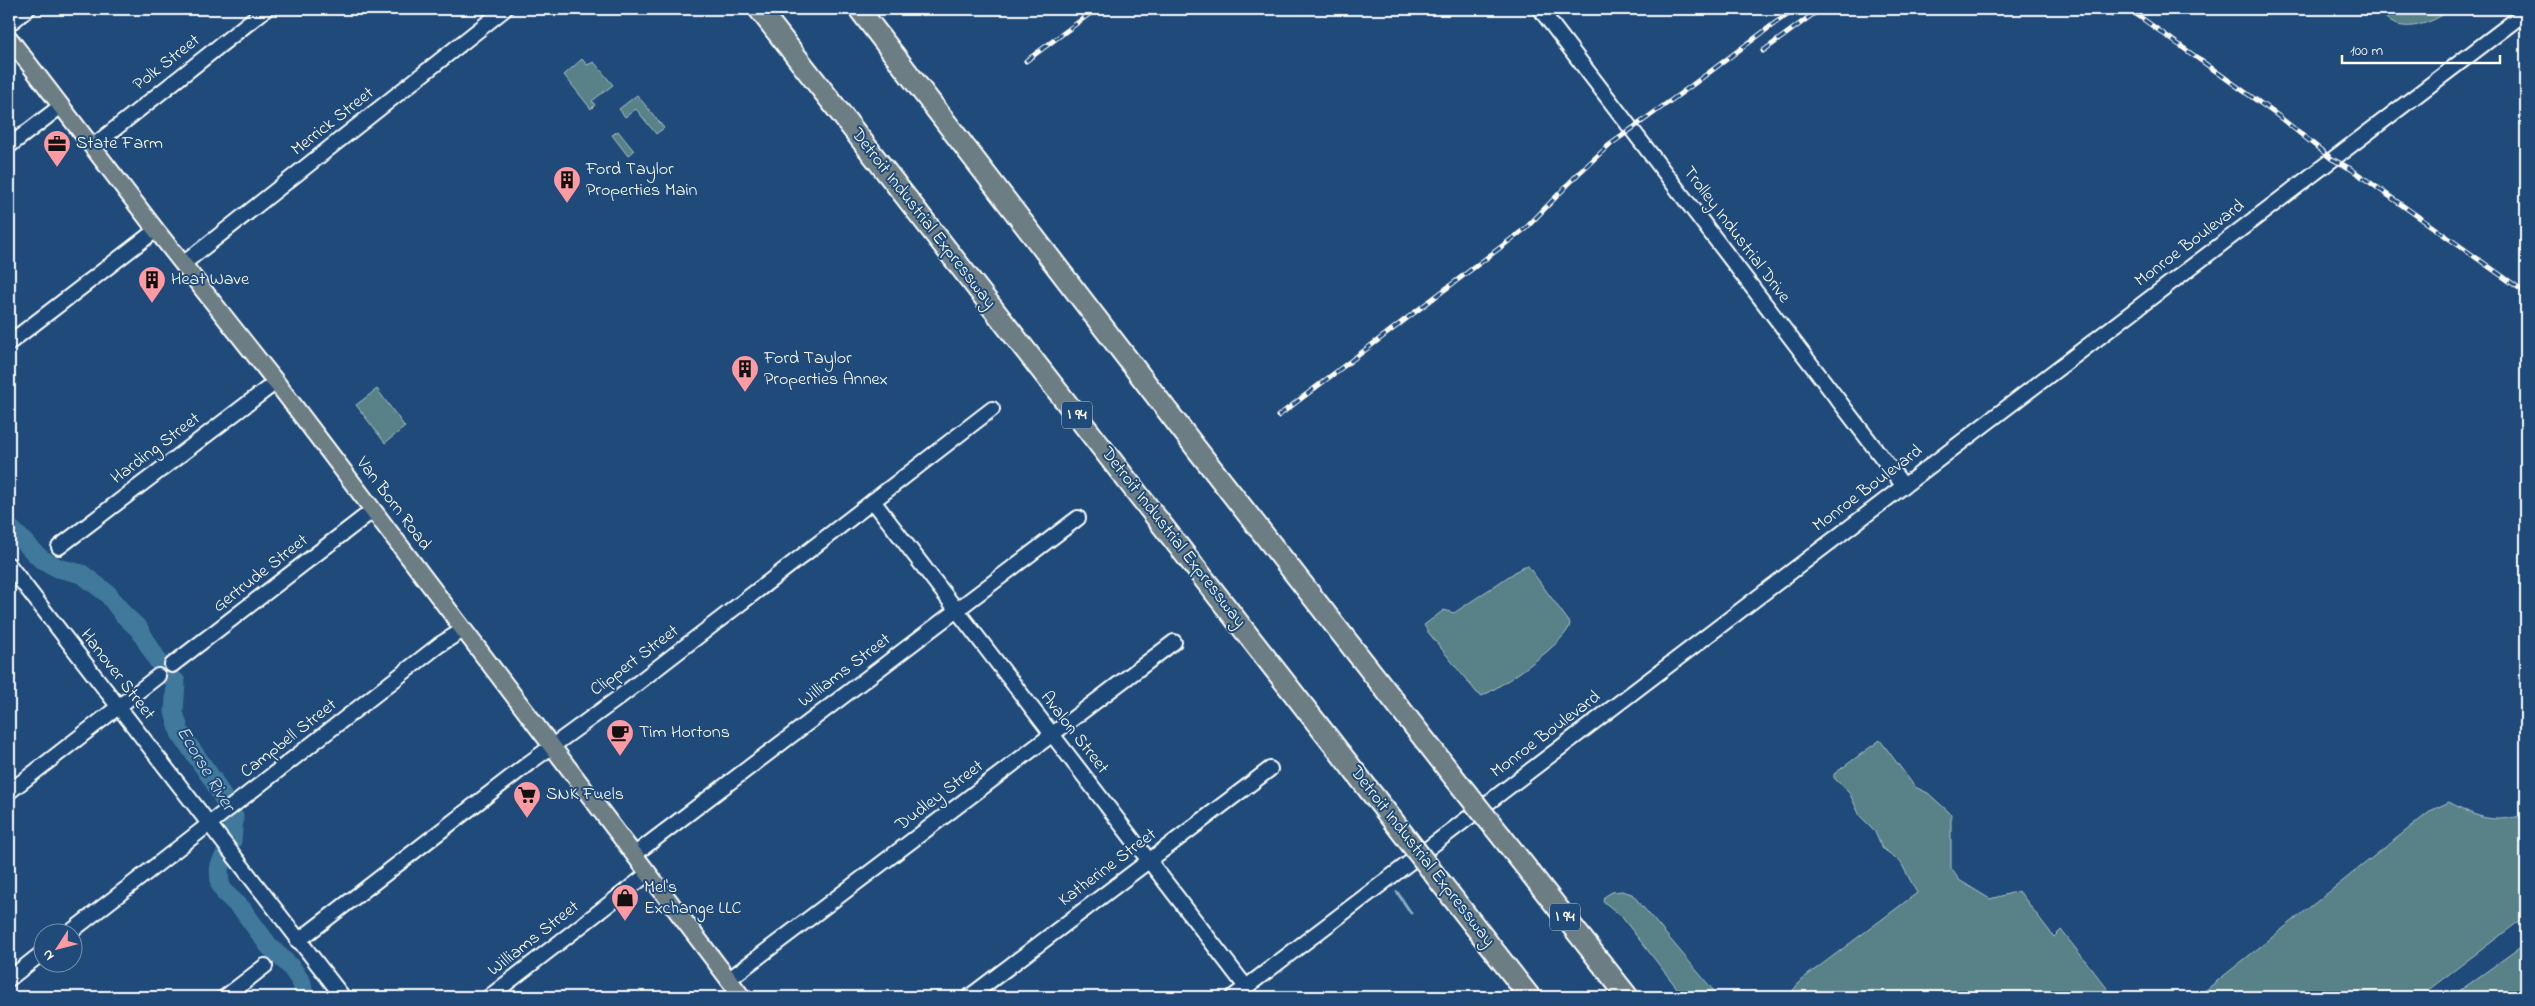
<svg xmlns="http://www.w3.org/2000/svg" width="2535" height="1006" font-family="'Indie Flower',sans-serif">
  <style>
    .green { fill: #598288; stroke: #acc0c4 }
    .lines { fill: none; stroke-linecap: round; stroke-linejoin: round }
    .stream { stroke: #8dafc4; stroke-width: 3 }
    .river { stroke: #41799c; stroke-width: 19 }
    .minor-casing { stroke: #fff; stroke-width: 18 }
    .major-casing { stroke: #fff; stroke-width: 20 }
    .highway-casing { stroke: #fff; stroke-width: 24 }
    .minor { stroke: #1f4a7a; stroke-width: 14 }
    .major { stroke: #6c7e84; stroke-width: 16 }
    .highway { stroke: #6c7e84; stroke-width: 20 }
    .rail-casing { stroke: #fff; stroke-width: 5 }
    .rail { stroke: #1f4a7a; stroke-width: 3; stroke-dasharray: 9; stroke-linecap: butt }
    .highway-bridge-casing { stroke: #fff; stroke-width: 24; stroke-linecap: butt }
    .highway-bridge { stroke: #6c7e84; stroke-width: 20 }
    .labels { text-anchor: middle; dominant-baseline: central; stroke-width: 4; stroke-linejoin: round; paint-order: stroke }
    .shield { fill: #1f4a7a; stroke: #bcc9d7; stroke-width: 1 }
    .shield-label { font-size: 16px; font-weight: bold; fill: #fff }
    .street-label { font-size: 18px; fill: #fff; stroke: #1f4a7a }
    .poi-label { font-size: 18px; fill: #fff; stroke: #1f4a7a; text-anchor: start }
    .water-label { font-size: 19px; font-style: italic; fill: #d0dee6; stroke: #1f4a7a }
  </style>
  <rect width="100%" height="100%" fill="#1f4a7a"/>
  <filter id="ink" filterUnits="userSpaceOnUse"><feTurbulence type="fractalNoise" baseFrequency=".02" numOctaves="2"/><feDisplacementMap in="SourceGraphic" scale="10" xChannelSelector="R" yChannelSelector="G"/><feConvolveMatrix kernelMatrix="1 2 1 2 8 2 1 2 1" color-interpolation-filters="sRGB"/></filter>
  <g filter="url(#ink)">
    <!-- green -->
    <g class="green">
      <path d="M 2379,9 L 2452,9 C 2431,24 2395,39 2379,9 Z"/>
      <path d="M 582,59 L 587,65 L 594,62 L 613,85 L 592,101 L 595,105 L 591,109 L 564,75 Z"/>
      <path d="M 637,95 L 664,128 L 656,134 L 636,109 L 625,117 L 619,109 Z"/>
      <path d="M 618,131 L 634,151 L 628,156 L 612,135 Z"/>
      <path d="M 377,389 L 405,427 L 385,443 L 356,405 Z"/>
      <path d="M 1524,566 L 1528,566 L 1570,623 C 1571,640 1499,688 1482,696 L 1477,693 L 1428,632 L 1424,625 L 1444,610 L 1454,613 Z"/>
      <path d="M 1880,740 L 1915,787 L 1928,793 L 1951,814 L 1951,868 L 1959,880 L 1990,899 L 2019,891 L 2054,937 L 2061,930 L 2114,997 L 1788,997 L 1801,980 L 1917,893 L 1900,861 L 1882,848 L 1874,830 L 1860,816 L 1850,794 L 1834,778 L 1834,774 Z"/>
      <path d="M 2449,802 C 2481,819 2490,823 2526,815 L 2526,916 L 2419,997 L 2197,997 L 2432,810 Z"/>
      <path d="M 1622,891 L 1632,894 L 1719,997 L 1684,997 L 1621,916 L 1603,901 L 1604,897 L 1612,892 Z"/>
      <path d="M 2526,943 L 2526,997 L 2451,997 Z"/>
    </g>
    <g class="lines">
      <!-- stream -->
      <path class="stream" d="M 1397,892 L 1411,913"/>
      <!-- river -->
      <path class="river" d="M 9,527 L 41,559 L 58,568 L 82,574 L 108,594 L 123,614 L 139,629 L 164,671 L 176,682 L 174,712 L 180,733 L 213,780 L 234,817 L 232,841 L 219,867 L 220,884 L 225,893 L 242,909 L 269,946 L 291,967 L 302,983 L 304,997"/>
      <defs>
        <g id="minor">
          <path d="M 1540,9 L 1903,485"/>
          <path d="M 9,24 L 28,9"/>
          <path d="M 9,146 L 61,106"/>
          <path d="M 92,147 L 266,9"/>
          <path d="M 183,264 L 505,9"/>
          <path d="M 9,343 L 156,230"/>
          <path d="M 873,501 L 1246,987"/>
          <path d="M 59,547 L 276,382"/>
          <path d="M 9,565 L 343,997"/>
          <path d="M 172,665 L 372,511"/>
          <path d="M 9,792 L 158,676"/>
          <path d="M 635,854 L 1078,518"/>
          <path d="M 68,934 L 439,645 L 463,630"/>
          <path d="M 298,941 L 529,763 L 617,699 L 992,409"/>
          <path d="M 9,979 L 42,953"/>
          <path d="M 728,980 L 1174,642"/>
          <path d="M 225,997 L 265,966"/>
          <path d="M 489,997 L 649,873"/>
          <path d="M 969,997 L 1270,769"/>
          <path d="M 1233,997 L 2526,12"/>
        </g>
        <path id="major" d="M 9,38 L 156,230 L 276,382 L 742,997"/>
        <g id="highway">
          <path d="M 759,9 L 1394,822"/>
          <path d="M 859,9 L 1199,452 L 1453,776"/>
          <path d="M 1502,837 L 1628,997"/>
          <path d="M 1441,883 L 1530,997"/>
        </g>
      </defs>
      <!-- minor casing -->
      <use href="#minor" class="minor-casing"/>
      <!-- major casing -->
      <use href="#major" class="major-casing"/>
      <!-- highway casing -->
      <use href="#highway" class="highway-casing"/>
      <!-- minor -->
      <use href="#minor" class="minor"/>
      <!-- major -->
      <use href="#major" class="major"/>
      <!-- highway -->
      <use href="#highway" class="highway"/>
      <defs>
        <g id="rail">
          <path d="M 2104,9 L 2113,14"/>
          <path d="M 2129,9 L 2277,115 L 2332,159 L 2351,169 L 2526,293"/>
          <path d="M 1763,51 L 1820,9"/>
          <path d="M 1026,61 L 1096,9"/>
          <path d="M 1278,416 L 1526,228 L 1579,173 L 1608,146 L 1691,86 L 1794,9"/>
        </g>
      </defs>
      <!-- rail casing -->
      <use href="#rail" class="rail-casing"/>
      <!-- rail -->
      <use href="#rail" class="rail"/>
      <defs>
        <g id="highway-bridge">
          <path d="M 1453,776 L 1502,837"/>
          <path d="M 1394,822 L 1441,883"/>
        </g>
      </defs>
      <!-- highway-bridge casing -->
      <use href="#highway-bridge" class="highway-bridge-casing"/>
      <!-- highway-bridge -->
      <use href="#highway-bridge" class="highway-bridge"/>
    </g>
  </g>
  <!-- icons -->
  <defs>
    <symbol id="office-pin" viewBox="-11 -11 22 30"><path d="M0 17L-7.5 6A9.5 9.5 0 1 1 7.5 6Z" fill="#ff9aa2" stroke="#1f4a7a"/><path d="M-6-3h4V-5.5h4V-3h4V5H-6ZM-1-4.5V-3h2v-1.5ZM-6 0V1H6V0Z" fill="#111"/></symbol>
    <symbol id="building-pin" viewBox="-11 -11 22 30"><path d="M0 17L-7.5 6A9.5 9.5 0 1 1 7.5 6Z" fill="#ff9aa2" stroke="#1f4a7a"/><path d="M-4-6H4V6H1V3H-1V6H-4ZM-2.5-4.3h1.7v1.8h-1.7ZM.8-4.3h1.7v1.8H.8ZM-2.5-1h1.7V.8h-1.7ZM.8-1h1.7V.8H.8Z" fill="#111"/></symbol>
    <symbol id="cafe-pin" viewBox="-11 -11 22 30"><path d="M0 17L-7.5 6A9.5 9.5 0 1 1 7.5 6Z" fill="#ff9aa2" stroke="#1f4a7a"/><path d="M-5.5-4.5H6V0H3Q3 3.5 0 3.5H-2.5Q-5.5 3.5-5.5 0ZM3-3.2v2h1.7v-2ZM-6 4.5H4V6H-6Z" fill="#111"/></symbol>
    <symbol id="supermarket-pin" viewBox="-11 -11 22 30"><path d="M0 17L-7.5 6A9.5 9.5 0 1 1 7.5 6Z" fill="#ff9aa2" stroke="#1f4a7a"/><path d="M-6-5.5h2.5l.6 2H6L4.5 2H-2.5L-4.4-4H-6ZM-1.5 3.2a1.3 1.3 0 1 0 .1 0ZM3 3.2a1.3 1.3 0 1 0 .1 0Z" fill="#111"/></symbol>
    <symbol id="shop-pin" viewBox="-11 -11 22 30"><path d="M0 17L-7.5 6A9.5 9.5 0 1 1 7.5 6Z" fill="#ff9aa2" stroke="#1f4a7a"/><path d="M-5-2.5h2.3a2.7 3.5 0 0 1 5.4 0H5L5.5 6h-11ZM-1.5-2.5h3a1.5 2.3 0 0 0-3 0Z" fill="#111"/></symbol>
  </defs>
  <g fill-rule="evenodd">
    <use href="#office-pin" x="41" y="128" width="32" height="43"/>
    <use href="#building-pin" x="551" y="164" width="32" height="43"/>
    <use href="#building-pin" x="136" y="264" width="32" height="43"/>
    <use href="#building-pin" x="729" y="353" width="32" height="43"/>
    <use href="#cafe-pin" x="604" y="717" width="32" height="43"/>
    <use href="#supermarket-pin" x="511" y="779" width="32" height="43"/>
    <use href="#shop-pin" x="609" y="882" width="32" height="43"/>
  </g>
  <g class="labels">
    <!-- shield labels -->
    <g class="shield">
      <rect x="1062" y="401.5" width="30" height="27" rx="4"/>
      <rect x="1550" y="903.5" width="30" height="27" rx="4"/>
    </g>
    <g class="shield-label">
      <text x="1077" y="415">I 94</text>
      <text x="1565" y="917">I 94</text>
    </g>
    <!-- street labels -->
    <g class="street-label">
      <text transform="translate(167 63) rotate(-38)">Polk Street</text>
      <text transform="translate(333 122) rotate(-38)">Merrick Street</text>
      <text transform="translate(923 219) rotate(52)">Detroit Industrial Expressway</text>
      <text transform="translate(1736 235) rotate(53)">Trolley Industrial Drive</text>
      <text transform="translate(2190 244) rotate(-37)">Monroe Boulevard</text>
      <text transform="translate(156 449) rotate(-37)">Harding Street</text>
      <text transform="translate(1868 489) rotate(-37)">Monroe Boulevard</text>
      <text transform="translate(393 504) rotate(53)">Van Born Road</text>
      <text transform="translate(1173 538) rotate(52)">Detroit Industrial Expressway</text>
      <text transform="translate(261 574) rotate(-38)">Gertrude Street</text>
      <text transform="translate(635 661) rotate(-37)">Clippert Street</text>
      <text transform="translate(845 671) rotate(-37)">Williams Street</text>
      <text transform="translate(117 675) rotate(52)">Hanover Street</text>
      <text transform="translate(1074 733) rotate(52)">Avalon Street</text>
      <text transform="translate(1546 735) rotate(-37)">Monroe Boulevard</text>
      <text transform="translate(289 739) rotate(-38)">Campbell Street</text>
      <text transform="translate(940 796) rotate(-37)">Dudley Street</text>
      <text transform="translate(1422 857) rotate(52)">Detroit Industrial Expressway</text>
      <text transform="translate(1108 868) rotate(-37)">Katherine Street</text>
      <text transform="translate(534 939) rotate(-38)">Williams Street</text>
    </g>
    <!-- poi labels -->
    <g class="poi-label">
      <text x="76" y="144">State Farm</text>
      <text x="586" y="170">Ford Taylor<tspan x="586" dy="21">Properties Main</tspan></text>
      <text x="171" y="280">Heat Wave</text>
      <text x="764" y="359">Ford Taylor<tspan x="764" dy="21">Properties Annex</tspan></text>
      <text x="639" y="733">Tim Hortons</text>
      <text x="546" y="795">SNK Fuels</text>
      <text x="644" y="888">Mel's<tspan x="644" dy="21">Exchange LLC</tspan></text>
    </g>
    <!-- water labels -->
    <g class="water-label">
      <text transform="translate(205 769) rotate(59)">Ecorse River</text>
    </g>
  </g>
  <!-- margin -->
  <rect width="2535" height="1006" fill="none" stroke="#1f4a7a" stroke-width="30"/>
  <rect x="15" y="15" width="2505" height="976" fill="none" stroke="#fff" stroke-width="2" filter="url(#ink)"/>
  <!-- north arrow -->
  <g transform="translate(58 948) rotate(234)"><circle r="24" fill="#1f4a7a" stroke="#7992af"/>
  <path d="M0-4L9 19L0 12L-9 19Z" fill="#ff9aa2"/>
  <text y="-8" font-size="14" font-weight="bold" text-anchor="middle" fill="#ffffff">N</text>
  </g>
  <!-- scale -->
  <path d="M2342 55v8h158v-8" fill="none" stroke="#ffffff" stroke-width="2.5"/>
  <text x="2350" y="55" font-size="15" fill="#ffffff" stroke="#1f4a7a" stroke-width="4" paint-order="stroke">100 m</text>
</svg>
